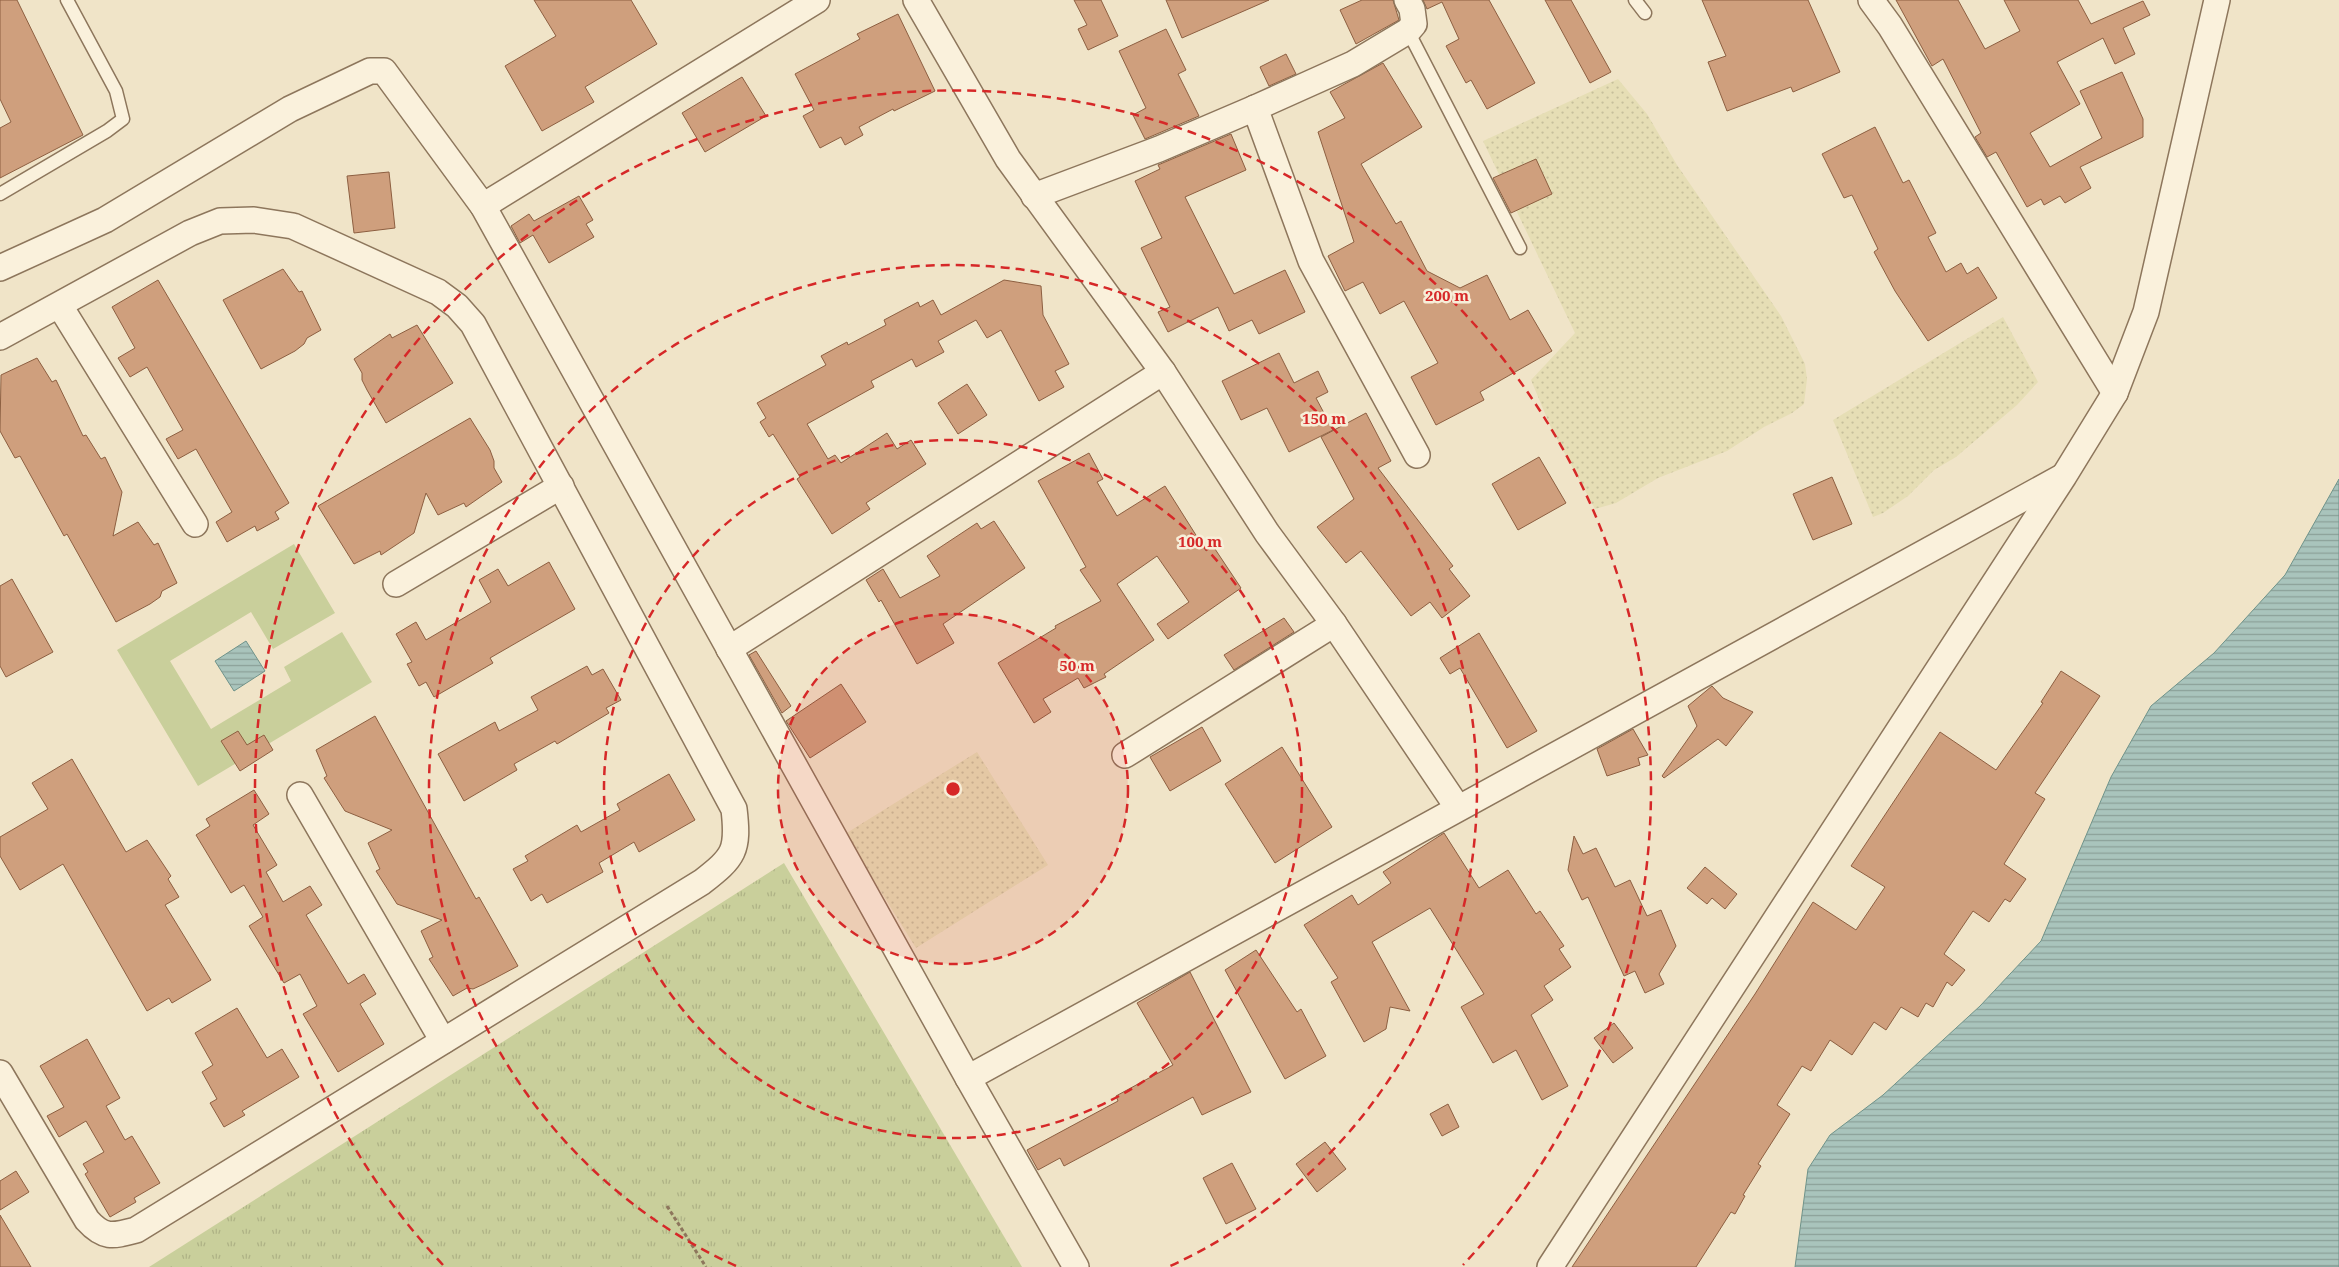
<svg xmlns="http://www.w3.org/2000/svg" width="2339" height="1267" font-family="'Noto Serif',serif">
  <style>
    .farmland { fill: url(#farmland-dots) }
    .grass { fill: url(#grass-tufts) }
    .green { fill: #c9cf9b }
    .water { fill: url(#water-rules); stroke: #6f938a }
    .building { fill: #cf9f7d; stroke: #8d5f41 }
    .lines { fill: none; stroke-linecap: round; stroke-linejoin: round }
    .lane-casing { stroke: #8d765c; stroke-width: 15 }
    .street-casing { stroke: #8d765c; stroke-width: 28 }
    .path { stroke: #8d765c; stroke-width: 3; stroke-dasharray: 4 2.5; stroke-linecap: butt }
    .lane { stroke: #faf1dc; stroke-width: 12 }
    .street { stroke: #faf1dc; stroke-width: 25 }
    .ring { fill: none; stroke: #d62828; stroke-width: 2.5; stroke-dasharray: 9 6 }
    .centre { fill: #d62828; stroke: #f7eed8; stroke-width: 2.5 }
    .ring-label { font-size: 15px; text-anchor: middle; font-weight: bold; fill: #d62828; stroke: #f7eed8; stroke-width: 5; stroke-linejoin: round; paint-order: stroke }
  </style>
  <defs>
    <pattern id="farmland-dots" width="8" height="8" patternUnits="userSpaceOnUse" patternTransform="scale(1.25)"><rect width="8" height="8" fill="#e6deb5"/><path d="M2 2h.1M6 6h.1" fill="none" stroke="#c6bf9b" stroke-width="1.8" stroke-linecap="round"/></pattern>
    <pattern id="grass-tufts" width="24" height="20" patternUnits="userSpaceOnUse" patternTransform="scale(1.25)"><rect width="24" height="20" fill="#c9cf9b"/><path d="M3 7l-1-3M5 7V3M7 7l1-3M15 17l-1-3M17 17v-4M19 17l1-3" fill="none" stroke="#aeb285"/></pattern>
    <pattern id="water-rules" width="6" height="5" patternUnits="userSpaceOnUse" patternTransform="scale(1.25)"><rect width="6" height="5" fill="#a9c4bc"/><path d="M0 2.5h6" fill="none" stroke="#8ba098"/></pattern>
  </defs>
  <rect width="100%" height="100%" fill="#f0e4c8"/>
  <!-- farmland -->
  <g class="farmland">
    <path d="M 1618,79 L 1647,114 L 1677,165 L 1781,316 L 1805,364 L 1807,379 L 1804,404 L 1792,413 L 1764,427 L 1727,451 L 1658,478 L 1616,503 L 1595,509 L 1552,430 L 1531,380 L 1575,333 L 1483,141 Z"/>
    <path d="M 2003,317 L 2038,382 L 2017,405 L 1956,457 L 1934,470 L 1908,496 L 1883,513 L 1873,517 L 1833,420 Z"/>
    <path d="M 977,752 L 1048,865 L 916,948 L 845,834 Z"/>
  </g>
  <!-- grass -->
  <path class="grass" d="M 784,863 L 1022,1267 L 149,1267 Z"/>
  <!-- green -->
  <path class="green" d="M 294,544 L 335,613 L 273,649 L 251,612 L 170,661 L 211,729 L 291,681 L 284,667 L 342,632 L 372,682 L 198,786 L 117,650 Z"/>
  <!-- water -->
  <g class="water">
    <path d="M 2339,479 L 2339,1267 L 1795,1267 L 1808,1169 L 1830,1135 L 1883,1095 L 1980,1006 L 2041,941 L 2111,777 L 2151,706 L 2214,653 L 2285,575 Z"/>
    <path d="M 246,641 L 265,671 L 234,691 L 215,661 Z"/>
  </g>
  <!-- building -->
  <g class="building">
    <path d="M 0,0 L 17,0 L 83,135 L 0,178 L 0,128 L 11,122 L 0,99 Z"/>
    <path d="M 534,0 L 631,0 L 657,44 L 585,87 L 594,102 L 542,131 L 505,66 L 556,36 Z"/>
    <path d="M 1074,0 L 1101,0 L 1118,36 L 1088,50 L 1078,29 L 1087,25 Z"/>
    <path d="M 1166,0 L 1269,0 L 1182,38 Z"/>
    <path d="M 1362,0 L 1393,0 L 1399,20 L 1356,44 L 1340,10 Z"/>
    <path d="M 1423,0 L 1489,0 L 1535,83 L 1487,109 L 1471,80 L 1466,83 L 1446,46 L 1459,39 L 1442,2 L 1427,9 Z"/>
    <path d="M 1545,0 L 1571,0 L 1611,72 L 1590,83 Z"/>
    <path d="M 1702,0 L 1808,0 L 1840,72 L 1793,92 L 1791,87 L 1727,111 L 1708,62 L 1726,56 Z"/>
    <path d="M 1896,0 L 1958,0 L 1985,49 L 2020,31 L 2004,0 L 2078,0 L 2091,24 L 2143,1 L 2150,15 L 2123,28 L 2135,54 L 2115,64 L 2103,38 L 2057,62 L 2080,104 L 2030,133 L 2050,167 L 2102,138 L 2080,91 L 2122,72 L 2143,119 L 2143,137 L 2080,167 L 2091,188 L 2065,203 L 2060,196 L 2044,205 L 2041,199 L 2027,207 L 1996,152 L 1987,157 L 1975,137 L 1981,133 L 1943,59 L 1932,66 Z"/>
    <path d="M 898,14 L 935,91 L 894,111 L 893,109 L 859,127 L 863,135 L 845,145 L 841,137 L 820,148 L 803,116 L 814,110 L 795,74 L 860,39 L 857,34 Z"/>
    <path d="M 1166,29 L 1186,70 L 1178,74 L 1199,116 L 1145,139 L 1133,115 L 1146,108 L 1119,51 Z"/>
    <path d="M 1286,54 L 1296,74 L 1269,86 L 1260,67 Z"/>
    <path d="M 1383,63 L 1422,127 L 1361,164 L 1396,224 L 1401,221 L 1427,271 L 1460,288 L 1487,275 L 1510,320 L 1528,310 L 1552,351 L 1480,392 L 1484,400 L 1436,425 L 1411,377 L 1438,363 L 1404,301 L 1380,314 L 1363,282 L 1345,291 L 1328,256 L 1354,242 L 1318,132 L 1345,118 L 1330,92 Z"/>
    <path d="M 742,77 L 766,116 L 705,152 L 682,113 Z"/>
    <path d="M 1875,127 L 1903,183 L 1909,180 L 1936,233 L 1928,237 L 1946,272 L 1961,263 L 1967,274 L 1978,267 L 1997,298 L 1928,341 L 1895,291 L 1874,252 L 1878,249 L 1852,195 L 1844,198 L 1822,154 Z"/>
    <path d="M 1231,134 L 1246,170 L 1185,197 L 1234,294 L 1285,270 L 1305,312 L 1259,334 L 1252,320 L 1229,331 L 1218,307 L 1168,332 L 1158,312 L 1170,307 L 1141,248 L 1162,238 L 1135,181 L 1160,169 L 1158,165 Z"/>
    <path d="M 1536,159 L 1552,194 L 1511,213 L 1493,178 Z"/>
    <path d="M 389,172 L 395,228 L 354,233 L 347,176 Z"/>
    <path d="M 579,196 L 593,220 L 586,224 L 594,237 L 549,263 L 533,235 L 520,243 L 511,226 L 529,214 L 534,221 Z"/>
    <path d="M 283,269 L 299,292 L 302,291 L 321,330 L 307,338 L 304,344 L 295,351 L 261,369 L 223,300 Z"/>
    <path d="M 158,280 L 289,503 L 275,512 L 279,519 L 257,531 L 255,526 L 227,542 L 216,522 L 232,512 L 196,449 L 178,459 L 166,439 L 183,430 L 147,367 L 130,377 L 118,358 L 135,348 L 112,307 Z"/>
    <path d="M 1004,280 L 1041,286 L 1043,315 L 1069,364 L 1055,371 L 1064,387 L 1039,401 L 1001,330 L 987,338 L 976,320 L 938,341 L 944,352 L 916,367 L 912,359 L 871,381 L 874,387 L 807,424 L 828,459 L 835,455 L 841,463 L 887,433 L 897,449 L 911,440 L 926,464 L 866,503 L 870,509 L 832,534 L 797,479 L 800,477 L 773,434 L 769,437 L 760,422 L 766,418 L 757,403 L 826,365 L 821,356 L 847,342 L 848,345 L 886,325 L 884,320 L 918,302 L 920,307 L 933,300 L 941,315 Z"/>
    <path d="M 417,325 L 453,383 L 386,423 L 367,390 L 362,380 L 362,373 L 354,359 L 390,334 L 392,338 Z"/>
    <path d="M 1279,353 L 1294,383 L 1318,371 L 1328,392 L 1316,398 L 1333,430 L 1289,452 L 1267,408 L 1241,420 L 1222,381 Z"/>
    <path d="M 37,358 L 52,382 L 56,380 L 83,436 L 86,435 L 101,459 L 105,457 L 122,492 L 113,536 L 138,522 L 154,545 L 158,543 L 177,583 L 162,591 L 160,597 L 150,604 L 116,622 L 67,534 L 64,536 L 20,456 L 15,458 L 0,431 L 1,375 Z"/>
    <path d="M 967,384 L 987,415 L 958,434 L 938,403 Z"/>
    <path d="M 1366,413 L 1391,461 L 1378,468 L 1453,566 L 1449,569 L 1470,596 L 1442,618 L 1430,602 L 1411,616 L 1361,551 L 1346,563 L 1317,527 L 1354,499 L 1321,437 Z"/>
    <path d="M 470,418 L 490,450 L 494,461 L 494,468 L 502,482 L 466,507 L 464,503 L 438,515 L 426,493 L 414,533 L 381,555 L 380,551 L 354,564 L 318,506 Z"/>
    <path d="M 1089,453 L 1103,479 L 1097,482 L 1117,516 L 1165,486 L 1206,551 L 1213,546 L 1241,588 L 1168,639 L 1157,624 L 1189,602 L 1157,556 L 1117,584 L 1154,640 L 1104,674 L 1106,677 L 1084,688 L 1078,678 L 1043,699 L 1051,712 L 1034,723 L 998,663 L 1056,628 L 1055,626 L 1101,601 L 1080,570 L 1086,567 L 1038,481 Z"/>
    <path d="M 1539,457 L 1566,503 L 1518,530 L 1492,484 Z"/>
    <path d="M 1832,477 L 1852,524 L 1813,540 L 1793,494 Z"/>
    <path d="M 994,521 L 1025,568 L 943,624 L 954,643 L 917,664 L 881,600 L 879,602 L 866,580 L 883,569 L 900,598 L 940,576 L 927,556 L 977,523 L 981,529 Z"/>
    <path d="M 549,562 L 575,609 L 490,658 L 493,663 L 434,697 L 426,682 L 419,686 L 407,664 L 412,662 L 396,634 L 416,622 L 426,640 L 491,602 L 479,580 L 498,569 L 508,586 Z"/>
    <path d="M 12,579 L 53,652 L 6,677 L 0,666 L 0,586 Z"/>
    <path d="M 1284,618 L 1294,632 L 1234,670 L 1224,655 Z"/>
    <path d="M 1479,633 L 1537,731 L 1507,748 L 1460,668 L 1450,674 L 1440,658 Z"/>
    <path d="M 756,651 L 791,706 L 782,713 L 749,655 Z"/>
    <path d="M 587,666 L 592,675 L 603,669 L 621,700 L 606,708 L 609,713 L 557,744 L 555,741 L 514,764 L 517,770 L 464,801 L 438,754 L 495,722 L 499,731 L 538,710 L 531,697 Z"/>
    <path d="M 2061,671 L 2100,696 L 2035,793 L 2045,799 L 2004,864 L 2026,879 L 2010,902 L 2005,899 L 1989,922 L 1973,911 L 1944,954 L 1965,970 L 1952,986 L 1947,982 L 1933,1007 L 1926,1003 L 1918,1017 L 1901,1007 L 1886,1030 L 1874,1022 L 1852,1055 L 1830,1040 L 1811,1071 L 1802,1066 L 1777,1105 L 1790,1114 L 1758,1164 L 1761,1166 L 1743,1195 L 1745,1196 L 1735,1214 L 1731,1212 L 1696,1267 L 1572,1267 L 1755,994 L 1813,902 L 1856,930 L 1885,887 L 1851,866 L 1940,732 L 1996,770 L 2043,703 L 2041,702 Z"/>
    <path d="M 841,684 L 866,722 L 810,758 L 786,721 Z"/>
    <path d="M 1712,686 L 1723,698 L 1753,712 L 1726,746 L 1718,739 L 1664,778 L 1662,776 L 1697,726 L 1688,706 Z"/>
    <path d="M 375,716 L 476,899 L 479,897 L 518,966 L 484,984 L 473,989 L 467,988 L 453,996 L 429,959 L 433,957 L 421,931 L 442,920 L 397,904 L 376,871 L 380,869 L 368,843 L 392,830 L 345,811 L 324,778 L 327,776 L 316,750 Z"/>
    <path d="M 1202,727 L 1221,761 L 1170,791 L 1150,757 Z"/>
    <path d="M 1633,729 L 1648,755 L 1638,758 L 1640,765 L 1607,776 L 1597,749 Z"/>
    <path d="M 238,731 L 247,745 L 264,735 L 273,750 L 240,771 L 221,741 Z"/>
    <path d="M 1282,747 L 1332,827 L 1275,863 L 1225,784 Z"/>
    <path d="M 72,759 L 126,852 L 147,840 L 171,876 L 168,879 L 179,897 L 165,905 L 211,980 L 172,1003 L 169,998 L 147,1011 L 63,864 L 20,890 L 0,856 L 0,837 L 48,809 L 32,783 Z"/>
    <path d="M 669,774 L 695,820 L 639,852 L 634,842 L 599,863 L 603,872 L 547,903 L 542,894 L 531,901 L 513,869 L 528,861 L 525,856 L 577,825 L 581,832 L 620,810 L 617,804 Z"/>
    <path d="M 254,790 L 269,814 L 253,825 L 277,865 L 266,872 L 283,902 L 310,886 L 322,905 L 306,915 L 348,984 L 364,974 L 376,994 L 360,1004 L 384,1044 L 338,1072 L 303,1014 L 317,1006 L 300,974 L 284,983 L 249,926 L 263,917 L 244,885 L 231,893 L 196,835 L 210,826 L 206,819 Z"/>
    <path d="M 1444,833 L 1479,888 L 1508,870 L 1536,914 L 1540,911 L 1564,946 L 1559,949 L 1571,967 L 1544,986 L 1553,1000 L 1531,1015 L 1568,1086 L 1542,1100 L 1516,1050 L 1493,1063 L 1461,1007 L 1484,994 L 1430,908 L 1372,942 L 1410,1011 L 1390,1007 L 1386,1029 L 1364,1042 L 1331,982 L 1338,978 L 1304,925 L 1352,895 L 1358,905 L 1391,883 L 1383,872 Z"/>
    <path d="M 1574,836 L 1583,854 L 1596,848 L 1615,887 L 1630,880 L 1647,916 L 1661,910 L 1676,946 L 1659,974 L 1664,984 L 1645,993 L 1635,971 L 1624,976 L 1588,897 L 1582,900 L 1568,870 Z"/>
    <path d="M 1705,867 L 1737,894 L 1725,909 L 1712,898 L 1707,904 L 1687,888 Z"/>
    <path d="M 1256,950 L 1297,1012 L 1301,1009 L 1326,1056 L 1285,1079 L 1225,970 Z"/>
    <path d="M 1190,972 L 1251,1092 L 1202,1115 L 1193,1097 L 1064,1166 L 1060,1158 L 1038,1170 L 1027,1150 L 1118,1101 L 1116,1096 L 1173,1065 L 1137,1003 Z"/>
    <path d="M 237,1008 L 267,1058 L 282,1049 L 299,1077 L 242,1111 L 245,1115 L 224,1127 L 210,1103 L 217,1099 L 202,1072 L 213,1065 L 195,1033 Z"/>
    <path d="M 1614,1023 L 1633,1048 L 1613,1063 L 1594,1038 Z"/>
    <path d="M 87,1039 L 120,1098 L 106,1106 L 125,1140 L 132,1136 L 160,1183 L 134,1198 L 136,1202 L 110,1217 L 85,1174 L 88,1172 L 83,1164 L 104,1152 L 86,1121 L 59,1137 L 47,1116 L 64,1107 L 40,1066 Z"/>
    <path d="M 1448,1104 L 1459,1127 L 1442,1136 L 1430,1114 Z"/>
    <path d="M 1325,1142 L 1346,1169 L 1317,1192 L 1296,1164 Z"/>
    <path d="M 1232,1163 L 1256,1209 L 1226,1224 L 1203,1178 Z"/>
    <path d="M 16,1171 L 29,1192 L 0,1210 L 0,1181 Z"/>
    <path d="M 0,1215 L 31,1267 L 0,1267 Z"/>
  </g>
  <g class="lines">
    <defs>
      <g id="lane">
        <path d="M 1635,0 L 1645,13"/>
        <path d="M 1408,31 L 1520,248"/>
        <path d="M 0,194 L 107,131 L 123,119 L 116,91 L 67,0"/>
      </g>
      <g id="street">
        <path d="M 916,0 L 1008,159 L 1163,372 L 1267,533 L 1334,624 L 1458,808"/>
        <path d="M 1871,0 L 1890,26 L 2115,393"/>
        <path d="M 1255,108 L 1311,261 L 1417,455"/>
        <path d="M 1034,196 L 1159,149 L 1255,108 L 1353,64 L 1408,31 L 1414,24 L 1412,9 L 1407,0"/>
        <path d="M 483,206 L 817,0"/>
        <path d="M 0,268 L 105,220 L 290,109 L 370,71 L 384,71 L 483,206 L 968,1078 L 1076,1267"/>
        <path d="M 60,306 L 195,524"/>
        <path d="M 0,337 L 190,233 L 220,221 L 254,220 L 293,226 L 438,292 L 457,306 L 473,324 L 734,809 C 739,851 734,857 702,882 L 136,1230 C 113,1236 104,1239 87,1220 L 0,1073"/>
        <path d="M 396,584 L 561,486"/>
        <path d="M 729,649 L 1163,372"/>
        <path d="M 1125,755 L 1334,624"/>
        <path d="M 300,795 L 443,1041"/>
        <path d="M 968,1078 L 2062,477"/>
        <path d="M 1550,1267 L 2064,476 L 2115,393 L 2146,312 L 2217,0"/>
      </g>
    </defs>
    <!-- lane casing -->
    <use href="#lane" class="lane-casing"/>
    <!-- street casing -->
    <use href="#street" class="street-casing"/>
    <!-- path -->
    <path class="path" d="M 667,1206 L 706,1267"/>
    <!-- lane -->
    <use href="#lane" class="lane"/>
    <!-- street -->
    <use href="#street" class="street"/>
  </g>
  <!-- distance rings -->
  <circle cx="953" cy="789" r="175" fill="#d62828" fill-opacity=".12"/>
  <g class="ring">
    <circle cx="953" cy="789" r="175"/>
    <circle cx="953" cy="789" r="349"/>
    <path d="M736 1266A524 524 0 1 1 1170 1266"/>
    <path d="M443 1265A698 698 0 1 1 1463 1265"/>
  </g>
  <circle cx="953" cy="789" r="8" class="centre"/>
  <g class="ring-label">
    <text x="1447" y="301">200 m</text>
    <text x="1324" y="424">150 m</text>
    <text x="1200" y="547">100 m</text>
    <text x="1077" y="671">50 m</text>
  </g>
</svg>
